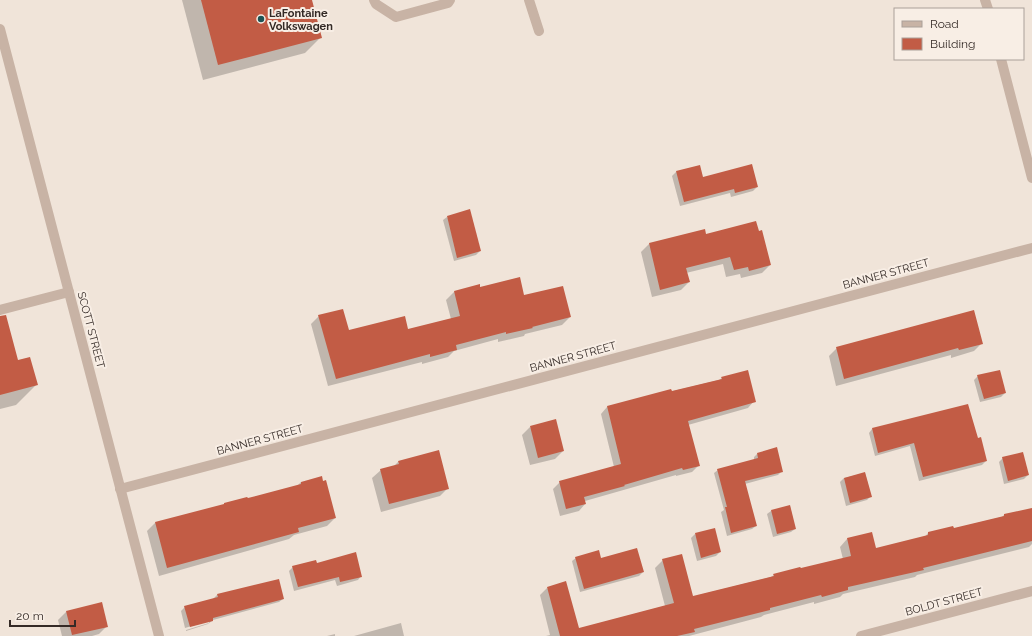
<svg xmlns="http://www.w3.org/2000/svg" width="1032" height="636" font-family="Raleway,sans-serif">
  <style>
    .shadow { fill: #0003 }
    .building { fill: #c25c45 }
    .lines { fill: none; stroke-linecap: round; stroke-linejoin: round }
    .minor { stroke: #c8b3a5; stroke-width: 10 }
    .poi-dot { fill: #1d5354; stroke: #f8eee5; stroke-width: 1.5 }
    .labels { text-anchor: middle; dominant-baseline: central; stroke-width: 4; stroke-linejoin: round; paint-order: stroke }
    .poi-label { font-size: 11px; font-weight: bold; fill: #342a26; stroke: #f8eee5; text-anchor: start }
    .street-label { font-size: 11px; fill: #342a26; stroke: #f8eee5 }
  </style>
  <rect width="100%" height="100%" fill="#f0e4d9"/>
  <!-- shadow -->
  <g class="shadow">
    <path d="M 182,0 L 311,0 L 320,38 L 305,53 L 203,80 Z"/>
    <path d="M 676,172 L 702,178 L 757,187 L 753,191 L 731,197 L 730,193 L 680,206 L 672,176 Z"/>
    <path d="M 447,217 L 480,251 L 476,255 L 454,261 L 443,220 Z"/>
    <path d="M 704,231 L 705,235 L 770,265 L 762,273 L 741,278 L 740,274 L 726,277 L 723,264 L 686,273 L 689,282 L 681,290 L 652,297 L 641,252 L 649,244 Z"/>
    <path d="M 479,286 L 480,288 L 524,297 L 570,317 L 562,325 L 525,334 L 524,336 L 498,342 L 498,339 L 454,351 L 448,357 L 422,364 L 422,362 L 328,386 L 311,324 L 319,316 L 348,332 L 408,330 L 451,319 L 446,300 L 454,292 Z"/>
    <path d="M 982,343 L 974,351 L 951,358 L 951,355 L 836,386 L 829,356 L 837,348 Z"/>
    <path d="M 0,345 L 17,361 L 36,385 L 16,405 L 0,409 Z"/>
    <path d="M 978,376 L 1005,393 L 1001,397 L 980,402 L 974,380 Z"/>
    <path d="M 722,378 L 754,401 L 748,408 L 688,425 L 698,466 L 692,472 L 676,476 L 676,475 L 585,501 L 585,504 L 579,511 L 560,516 L 553,489 L 560,482 L 614,467 L 601,414 L 607,407 L 719,380 Z"/>
    <path d="M 530,427 L 563,451 L 555,459 L 530,465 L 522,435 Z"/>
    <path d="M 872,429 L 977,439 L 986,461 L 982,465 L 919,481 L 910,446 L 875,456 L 869,433 Z"/>
    <path d="M 757,454 L 782,471 L 778,475 L 745,484 L 756,526 L 752,529 L 727,536 L 721,512 L 724,510 L 714,473 L 718,470 L 754,460 L 754,457 Z"/>
    <path d="M 1003,458 L 1028,475 L 1024,479 L 1004,484 L 999,462 Z"/>
    <path d="M 398,462 L 448,488 L 440,496 L 381,512 L 372,478 L 381,470 L 394,466 Z"/>
    <path d="M 865,473 L 871,496 L 867,500 L 846,506 L 840,482 L 844,478 Z"/>
    <path d="M 301,482 L 335,518 L 327,526 L 294,535 L 289,539 L 159,576 L 147,531 L 155,523 L 297,486 Z"/>
    <path d="M 790,506 L 795,529 L 791,532 L 773,537 L 767,514 L 771,511 Z"/>
    <path d="M 1004,515 L 1032,521 L 1032,544 L 1029,547 L 917,575 L 915,577 L 843,594 L 840,597 L 814,604 L 814,602 L 764,615 L 761,617 L 689,636 L 546,636 L 550,635 L 540,595 L 547,588 L 578,629 L 665,606 L 655,568 L 663,560 L 692,597 L 771,577 L 774,575 L 843,559 L 840,547 L 847,539 L 876,549 L 924,538 L 928,533 L 953,529 L 1002,517 Z"/>
    <path d="M 695,534 L 720,552 L 716,556 L 697,561 L 691,538 Z"/>
    <path d="M 576,558 L 643,572 L 639,576 L 580,592 L 572,561 Z"/>
    <path d="M 316,564 L 361,576 L 358,580 L 337,586 L 335,580 L 294,591 L 289,571 L 293,567 Z"/>
    <path d="M 278,580 L 283,599 L 279,602 L 213,620 L 208,624 L 186,631 L 186,630 L 209,623 L 209,621 L 185,628 L 181,611 L 185,607 L 213,599 L 217,595 Z"/>
    <path d="M 66,612 L 107,626 L 99,634 L 92,636 L 62,636 L 58,620 Z"/>
    <path d="M 401,623 L 404,636 L 354,636 Z"/>
    <path d="M 335,634 L 335,636 L 327,636 Z"/>
  </g>
  <!-- building -->
  <g class="building">
    <path d="M 201,0 L 312,0 L 322,38 L 218,65 Z"/>
    <path d="M 752,164 L 758,187 L 735,193 L 734,189 L 684,202 L 676,171 L 700,165 L 703,177 Z"/>
    <path d="M 470,209 L 481,251 L 457,258 L 447,216 Z"/>
    <path d="M 756,221 L 759,231 L 762,230 L 771,265 L 749,271 L 748,267 L 734,270 L 730,257 L 686,268 L 690,282 L 660,290 L 649,243 L 705,229 L 706,234 Z"/>
    <path d="M 520,277 L 524,295 L 563,286 L 571,317 L 532,327 L 533,328 L 506,334 L 506,332 L 456,345 L 457,350 L 430,357 L 430,354 L 336,379 L 318,315 L 343,309 L 349,330 L 405,316 L 408,329 L 460,316 L 454,291 L 480,284 L 480,287 Z"/>
    <path d="M 974,310 L 983,344 L 959,350 L 958,348 L 844,379 L 836,347 Z"/>
    <path d="M 6,315 L 18,360 L 30,357 L 38,385 L 0,395 L 0,316 Z"/>
    <path d="M 748,370 L 756,402 L 688,421 L 700,466 L 683,470 L 682,468 L 624,485 L 625,486 L 584,497 L 586,504 L 566,509 L 559,481 L 621,464 L 607,406 L 671,389 L 672,391 L 722,379 L 721,377 Z"/>
    <path d="M 1000,370 L 1006,393 L 984,399 L 977,375 Z"/>
    <path d="M 968,404 L 978,438 L 981,437 L 987,461 L 923,477 L 914,443 L 878,453 L 872,428 Z"/>
    <path d="M 556,419 L 564,451 L 538,458 L 530,426 Z"/>
    <path d="M 777,447 L 783,472 L 745,481 L 757,526 L 731,533 L 725,507 L 727,507 L 717,469 L 758,458 L 757,453 Z"/>
    <path d="M 439,450 L 449,489 L 389,504 L 380,469 L 399,464 L 398,461 Z"/>
    <path d="M 1023,452 L 1029,475 L 1008,481 L 1002,457 Z"/>
    <path d="M 865,472 L 872,497 L 850,503 L 844,478 Z"/>
    <path d="M 322,476 L 323,481 L 326,480 L 336,518 L 298,528 L 299,532 L 167,568 L 155,522 L 224,504 L 224,503 L 247,497 L 248,498 L 301,484 L 301,482 Z"/>
    <path d="M 790,505 L 796,529 L 777,534 L 771,510 Z"/>
    <path d="M 1032,508 L 1032,541 L 923,568 L 924,570 L 848,587 L 848,590 L 822,597 L 821,595 L 770,608 L 770,610 L 694,629 L 695,632 L 677,636 L 560,636 L 547,587 L 566,581 L 579,628 L 674,603 L 662,559 L 682,554 L 693,596 L 774,576 L 773,574 L 800,567 L 801,568 L 851,556 L 847,538 L 872,532 L 876,548 L 928,535 L 928,532 L 953,526 L 954,528 L 1004,516 L 1004,514 Z"/>
    <path d="M 715,528 L 721,552 L 701,558 L 695,533 Z"/>
    <path d="M 637,548 L 644,572 L 584,589 L 575,557 L 599,550 L 601,558 Z"/>
    <path d="M 356,552 L 362,577 L 340,582 L 339,577 L 298,587 L 292,566 L 316,560 L 317,563 Z"/>
    <path d="M 279,579 L 284,599 L 213,618 L 213,621 L 190,627 L 184,606 L 218,597 L 217,594 Z"/>
    <path d="M 102,602 L 108,627 L 72,635 L 66,611 Z"/>
  </g>
  <g class="lines">
    <!-- minor -->
    <g class="minor">
      <path d="M 374,0 L 376,4 L 396,17 L 448,3 L 450,0"/>
      <path d="M 529,0 L 539,31"/>
      <path d="M 985,0 L 988,9"/>
      <path d="M 0,29 L 159,636"/>
      <path d="M 1001,59 L 1032,178"/>
      <path d="M 0,310 L 69,292"/>
      <path d="M 120,489 L 1032,248"/>
      <path d="M 861,636 L 1032,591"/>
    </g>
  </g>
  <!-- markers -->
  <circle class="poi-dot" cx="261" cy="19" r="4"/>
  <g class="labels">
    <!-- poi labels -->
    <g class="poi-label">
      <text x="269" y="13">LaFontaine<tspan x="269" dy="13">Volkswagen</tspan></text>
    </g>
    <!-- street labels -->
    <g class="street-label">
      <text transform="translate(886 274) rotate(-15)">BANNER STREET</text>
      <text transform="translate(91 330) rotate(75)">SCOTT STREET</text>
      <text transform="translate(573 357) rotate(-15)">BANNER STREET</text>
      <text transform="translate(260 440) rotate(-15)">BANNER STREET</text>
      <text transform="translate(944 602) rotate(-15)">BOLDT STREET</text>
    </g>
  </g>
  <!-- legend -->
  <rect x="894" y="8" width="130" height="52" fill="#f8eee5" stroke="#aaa099"/>
  <rect x="902" y="21" width="20" height="6" fill="#c8b3a5" stroke="#aaa099"/>
  <text x="930" y="28" font-size="12" fill="#342a26">Road</text>
  <rect x="902" y="38" width="20" height="12" fill="#c25c45" stroke="#aaa099"/>
  <text x="930" y="48" font-size="12" fill="#342a26">Building</text>
  <!-- scale -->
  <path d="M10 620v6h65v-6" fill="none" stroke="#342a26" stroke-width="2"/>
  <text x="16" y="620" font-size="12" fill="#342a26" stroke="#f8eee5" stroke-width="3" paint-order="stroke">20 m</text>
</svg>
